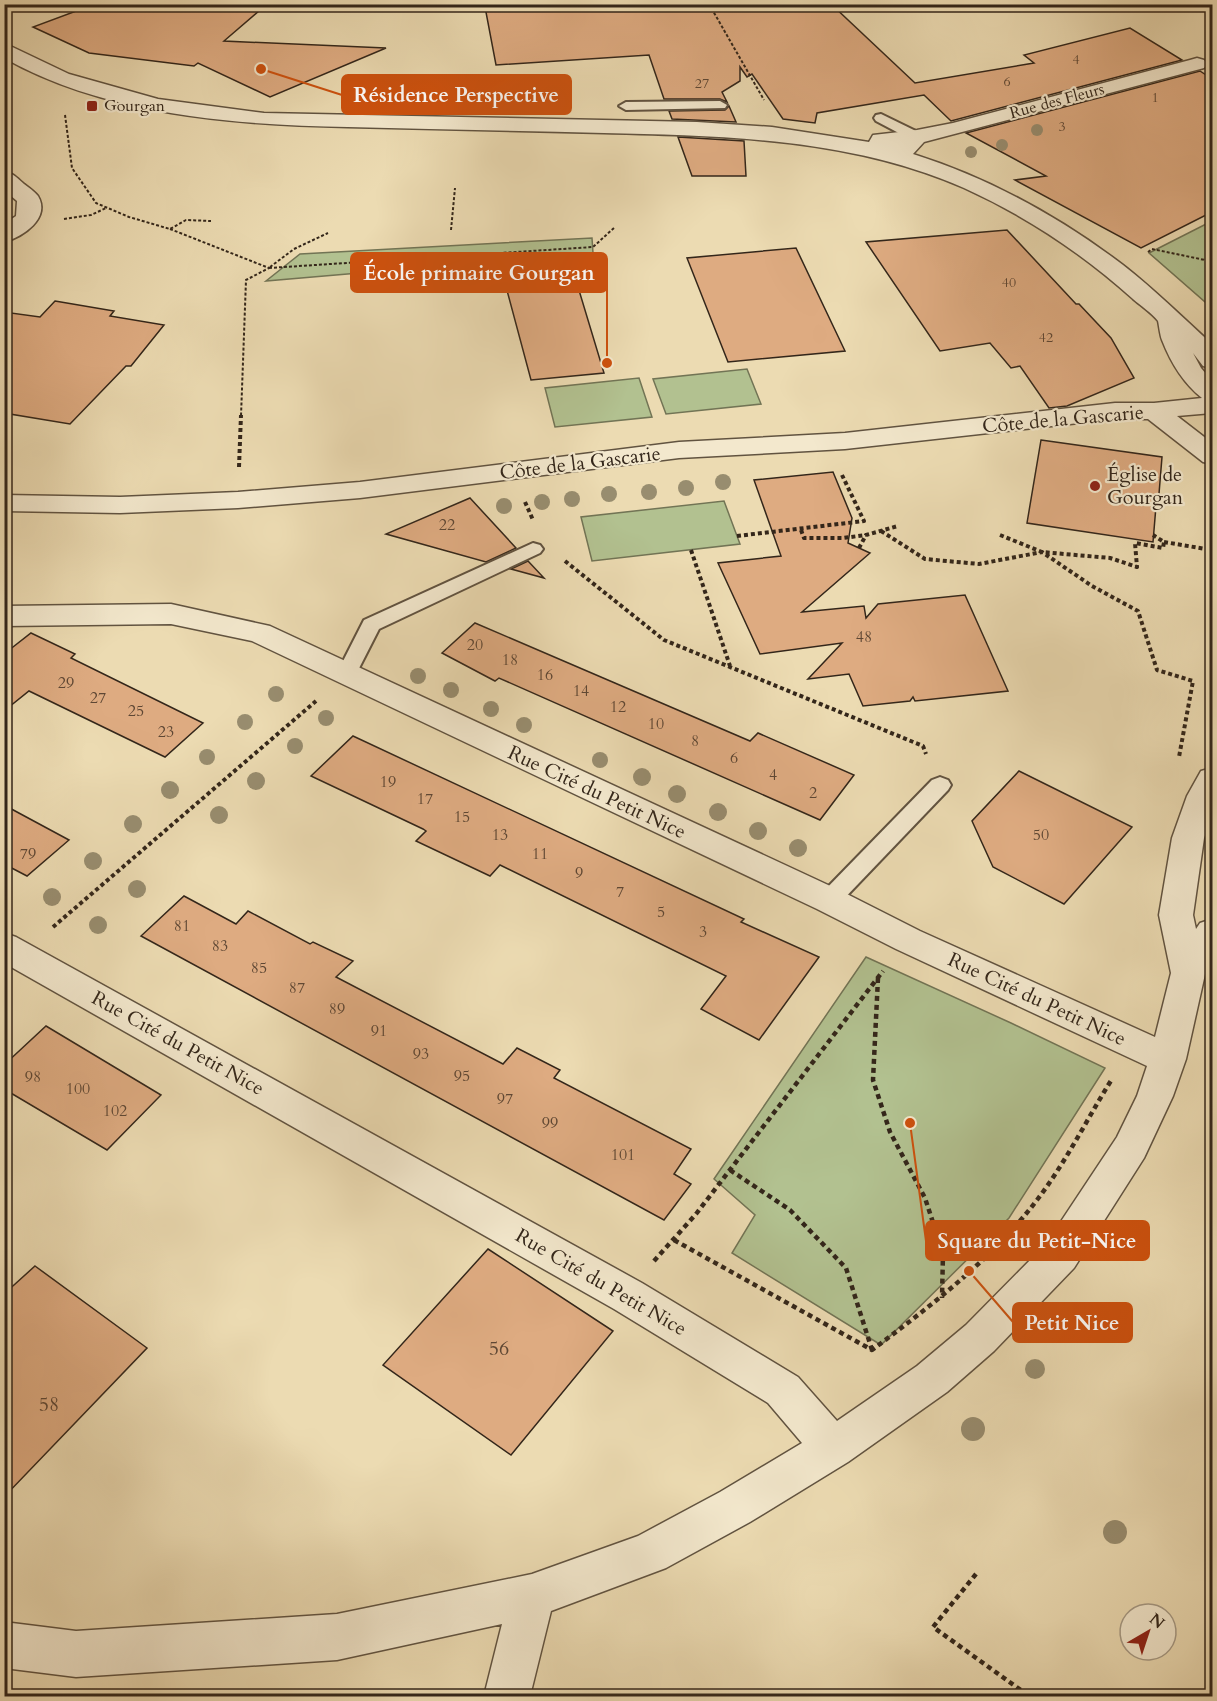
<svg xmlns="http://www.w3.org/2000/svg" width="1217" height="1701" font-family="Cardo,serif">
  <style>
    .green { fill: #b2c190; stroke: #727455; stroke-width: 1.5 }
    .building { fill: #deab81; stroke: #33261a; stroke-width: 1.5 }
    .lines { fill: none; stroke-linecap: round; stroke-linejoin: round }
    .lane-casing { stroke: #615340; stroke-width: 4 }
    .street-casing { stroke: #615340; stroke-width: 3 }
    .path-far2 { stroke: #33261a; stroke-width: 2; stroke-dasharray: 3 2; stroke-linecap: butt }
    .path-far1 { stroke: #33261a; stroke-width: 4; stroke-dasharray: 4 3; stroke-linecap: butt }
    .path { stroke: #33261a; stroke-width: 4.5; stroke-dasharray: 5 4; stroke-linecap: butt }
    .lane { fill: #f3e8cd; fill-rule: evenodd }
    .street { fill: #f3e8cd; fill-rule: evenodd }
    .tree { fill: #988d6f }
    .poi-dot { fill: #8f2418; stroke: #f3e8cd; stroke-width: 2 }
    .labels { text-anchor: middle; dominant-baseline: central; stroke-width: 4.5; stroke-linejoin: round; paint-order: stroke }
    .far-number-label { font-size: 14px; fill: #5e4734 }
    .far-street-label { font-size: 16px; fill: #33261a; stroke: #f3e8cd }
    .far-poi-label { font-size: 16px; fill: #33261a; stroke: #f3e8cd; text-anchor: start }
    .number-label { font-size: 16px; fill: #5e4734 }
    .street-label { font-size: 20px; fill: #33261a; stroke: #f3e8cd }
    .poi-label { font-size: 20px; fill: #33261a; stroke: #f3e8cd; text-anchor: start }
    .near-number-label { font-size: 20px; fill: #5e4734 }
    .leader { fill: none; stroke: #cd510e; stroke-width: 2 }
    .callout-dot { fill: #cd510e; stroke: #f3e8cd; stroke-width: 2 }
    .callout { fill: #cd510e; stroke: #cd510e; stroke-width: 2 }
    .callout-label { font-size: 21px; text-anchor: middle; font-weight: bold; fill: #fff }
  </style>
  <rect width="100%" height="100%" fill="#ecdbb2"/>
  <filter id="stains"><feTurbulence type="fractalNoise" baseFrequency=".00333" numOctaves="4"/><feColorMatrix values="0 0 0 0 .2 0 0 0 0 .09 0 0 0 0 .02 0 0 0 .5 -.17"/></filter>
  <radialGradient id="worn" r=".72"><stop offset=".6" stop-color="#630" stop-opacity="0"/><stop offset="1" stop-color="#630" stop-opacity=".3"/></radialGradient>
  <!-- green -->
  <g class="green">
    <path d="M 1212,221 L 1212,308 L 1149,253 Z"/>
    <path d="M 592,238 L 593,253 L 266,281 L 300,254 Z"/>
    <path d="M 747,369 L 761,404 L 666,414 L 653,379 Z"/>
    <path d="M 639,378 L 652,417 L 555,427 L 545,388 Z"/>
    <path d="M 724,501 L 740,544 L 592,561 L 581,517 Z"/>
    <path d="M 866,957 L 1011,1023 L 1105,1068 L 1009,1218 L 881,1345 L 732,1253 L 755,1215 L 714,1179 Z"/>
  </g>
  <!-- building -->
  <g class="building">
    <path d="M 95,4 L 267,4 L 224,41 L 386,48 L 270,97 L 198,63 L 194,66 L 89,53 L 33,27 Z"/>
    <path d="M 522,4 L 831,4 L 915,83 L 1034,63 L 1024,55 L 1130,28 L 1182,60 L 951,121 L 924,95 L 817,113 L 815,123 L 783,119 L 752,74 L 747,77 L 740,67 L 740,81 L 722,92 L 727,102 L 720,99 L 664,99 L 649,55 L 496,65 L 485,7 Z"/>
    <path d="M 1200,71 L 1212,79 L 1212,212 L 1141,248 L 1015,180 L 1046,176 L 966,133 Z"/>
    <path d="M 729,106 L 736,122 L 672,119 L 669,111 L 725,110 Z"/>
    <path d="M 678,137 L 744,141 L 746,176 L 692,176 Z"/>
    <path d="M 1007,230 L 1076,304 L 1079,304 L 1111,338 L 1134,378 L 1067,406 L 1049,408 L 1020,366 L 1011,368 L 990,343 L 940,351 L 866,242 Z"/>
    <path d="M 796,248 L 845,351 L 728,362 L 687,258 Z"/>
    <path d="M 575,277 L 604,373 L 531,380 L 505,283 Z"/>
    <path d="M 55,301 L 114,311 L 110,316 L 164,325 L 131,366 L 126,366 L 70,424 L 4,413 L 4,312 L 40,317 Z"/>
    <path d="M 1041,440 L 1162,457 L 1158,506 L 1156,506 L 1153,542 L 1027,523 Z"/>
    <path d="M 833,472 L 852,518 L 848,543 L 870,553 L 802,612 L 864,606 L 866,618 L 878,604 L 965,595 L 1008,691 L 915,701 L 913,697 L 910,701 L 863,706 L 849,674 L 808,679 L 842,643 L 760,654 L 718,563 L 781,556 L 754,480 Z"/>
    <path d="M 470,498 L 516,548 L 486,562 L 386,534 Z"/>
    <path d="M 528,561 L 544,578 L 511,569 Z"/>
    <path d="M 475,623 L 750,741 L 758,733 L 854,775 L 820,820 L 499,678 L 495,681 L 442,653 Z"/>
    <path d="M 31,633 L 75,654 L 71,658 L 203,723 L 165,757 L 29,691 L 4,711 L 4,654 Z"/>
    <path d="M 353,736 L 744,919 L 741,922 L 819,957 L 759,1040 L 701,1009 L 726,976 L 500,865 L 490,876 L 416,841 L 426,831 L 423,829 L 311,776 Z"/>
    <path d="M 1019,771 L 1132,827 L 1064,904 L 993,867 L 972,821 Z"/>
    <path d="M 4,805 L 69,840 L 27,876 L 4,864 Z"/>
    <path d="M 184,896 L 236,924 L 248,911 L 310,944 L 313,942 L 353,961 L 336,977 L 503,1064 L 517,1048 L 560,1070 L 554,1078 L 691,1149 L 674,1174 L 691,1184 L 664,1220 L 141,936 Z"/>
    <path d="M 46,1026 L 161,1095 L 107,1150 L 4,1089 L 4,1065 Z"/>
    <path d="M 488,1249 L 613,1331 L 511,1455 L 383,1365 Z"/>
    <path d="M 35,1266 L 147,1348 L 4,1497 L 4,1294 Z"/>
  </g>
  <g class="lines">
    <defs>
      <g id="lane">
        <path d="M 720,101 L 727,105 L 725,108 L 626,110 L 619,106 L 626,102 Z"/>
        <path d="M 881,114 L 922,134 L 924,137 L 922,140 L 912,140 L 876,121 L 874,118 L 876,115 Z"/>
        <path d="M 533,543 L 540,545 L 543,549 L 540,553 L 379,629 L 353,680 L 346,682 L 339,680 L 336,675 L 364,620 Z"/>
        <path d="M 940,777 L 948,780 L 951,785 L 948,790 L 837,906 L 829,909 L 821,906 L 817,900 L 821,894 L 932,780 Z"/>
      </g>
      <g id="street">
        <path d="M 4,43 L 69,74 L 158,99 L 264,113 L 697,122 L 772,127 L 869,142 L 873,135 L 917,130 L 953,123 L 1190,60 L 1197,58 L 1204,60 L 1207,64 L 1204,68 L 924,142 L 913,154 C 989,178 1060,217 1123,265 C 1154,289 1183,318 1212,344 L 1212,368 L 1203,366 L 1193,353 L 1201,368 L 1212,381 L 1212,413 L 1177,416 L 1212,443 L 1212,464 L 1203,462 L 1148,419 L 1115,419 L 845,449 L 679,458 L 360,498 L 238,508 L 120,513 L 4,511 L 4,495 L 120,497 L 238,492 L 360,482 L 679,442 L 845,433 L 1115,403 L 1154,403 L 1202,398 C 1183,383 1171,363 1162,340 C 1160,335 1159,325 1158,321 C 1153,314 1140,305 1133,299 C 1083,254 1026,216 964,188 C 850,138 726,136 604,133 C 518,131 433,129 348,127 C 234,125 105,115 4,58 Z"/>
        <path d="M 4,171 C 13,173 17,178 24,184 C 28,187 34,191 38,196 C 51,218 23,237 4,242 L 4,224 L 16,216 L 17,201 L 4,190 Z"/>
        <path d="M 171,604 L 270,626 L 841,891 L 920,931 L 1155,1037 L 1171,973 L 1159,915 L 1172,838 L 1187,796 L 1201,771 L 1212,768 L 1212,815 L 1204,838 L 1193,915 L 1196,929 L 1200,923 L 1212,919 L 1212,961 L 1205,974 L 1186,1059 L 1173,1096 L 1144,1158 L 1074,1268 L 994,1351 L 947,1392 L 848,1462 L 750,1522 L 666,1568 L 551,1611 L 530,1696 L 484,1696 L 502,1624 L 337,1660 L 76,1677 L 4,1668 L 4,1622 L 76,1631 L 337,1614 L 532,1574 L 638,1536 L 720,1492 L 802,1443 L 768,1403 L 614,1309 L 4,963 L 4,933 L 16,937 L 642,1283 L 798,1377 L 837,1421 L 917,1366 L 966,1325 L 1046,1244 L 1117,1137 L 1137,1096 L 1147,1066 L 896,949 L 817,909 L 252,641 L 171,624 L 4,626 L 4,606 Z"/>
      </g>
    </defs>
    <!-- lane casing -->
    <use href="#lane" class="lane-casing"/>
    <!-- street casing -->
    <use href="#street" class="street-casing"/>
    <!-- path-far2 -->
    <g class="path-far2">
      <path d="M 709,4 L 764,100"/>
      <path d="M 65,115 L 72,168 L 96,203 L 129,217 L 170,229 L 186,220 L 211,221"/>
      <path d="M 64,219 L 91,215 L 106,208"/>
      <path d="M 170,229 L 269,268 L 246,280 L 241,416"/>
      <path d="M 451,230 L 455,188"/>
      <path d="M 1148,252 L 1152,249 L 1205,260 L 1212,266"/>
      <path d="M 1205,260 L 1212,253"/>
      <path d="M 270,267 L 294,249 L 328,233"/>
      <path d="M 269,268 L 593,247 L 615,227"/>
    </g>
    <!-- path-far1 -->
    <g class="path-far1">
      <path d="M 239,467 L 241,415"/>
      <path d="M 525,502 L 533,520"/>
      <path d="M 801,530 L 804,538 L 843,538 L 866,535"/>
      <path d="M 881,531 L 925,559 L 979,564 L 1042,552 L 1092,586 L 1138,611 L 1157,670 L 1193,681 L 1179,757"/>
      <path d="M 1000,535 L 1042,552 L 1110,558 L 1137,567 L 1135,543 L 1163,548 L 1164,542 L 1153,535"/>
      <path d="M 737,536 L 864,521 L 842,475"/>
      <path d="M 1164,542 L 1212,550"/>
      <path d="M 859,548 L 866,535 L 898,526"/>
      <path d="M 691,550 L 730,666"/>
      <path d="M 565,561 L 664,640 L 923,746 L 926,754"/>
      <path d="M 53,927 L 316,701"/>
    </g>
    <!-- path -->
    <g class="path">
      <path d="M 878,978 L 873,1080 L 890,1132 L 925,1198 L 943,1253 L 942,1298"/>
      <path d="M 730,1170 L 790,1210 L 846,1268 L 872,1350"/>
      <path d="M 674,1240 L 872,1350 C 932,1305 992,1259 1037,1200 C 1066,1162 1087,1119 1112,1079"/>
      <path d="M 654,1261 L 696,1214 L 883,971"/>
      <path d="M 976,1574 L 933,1627 L 1029,1696"/>
    </g>
    <!-- lane -->
    <use href="#lane" class="lane"/>
    <!-- street -->
    <use href="#street" class="street"/>
  </g>
  <!-- trees -->
  <g class="tree">
    <circle cx="1037" cy="130" r="6"/>
    <circle cx="1002" cy="145" r="6"/>
    <circle cx="971" cy="152" r="6"/>
    <circle cx="723" cy="482" r="8"/>
    <circle cx="686" cy="488" r="8"/>
    <circle cx="649" cy="492" r="8"/>
    <circle cx="609" cy="494" r="8"/>
    <circle cx="572" cy="499" r="8"/>
    <circle cx="542" cy="502" r="8"/>
    <circle cx="504" cy="506" r="8"/>
    <circle cx="418" cy="676" r="8"/>
    <circle cx="451" cy="690" r="8"/>
    <circle cx="276" cy="694" r="8"/>
    <circle cx="491" cy="709" r="8"/>
    <circle cx="326" cy="718" r="8"/>
    <circle cx="245" cy="722" r="8"/>
    <circle cx="524" cy="725" r="8"/>
    <circle cx="295" cy="746" r="8"/>
    <circle cx="207" cy="757" r="8"/>
    <circle cx="600" cy="760" r="8"/>
    <circle cx="642" cy="777" r="9"/>
    <circle cx="256" cy="781" r="9"/>
    <circle cx="170" cy="790" r="9"/>
    <circle cx="677" cy="794" r="9"/>
    <circle cx="718" cy="812" r="9"/>
    <circle cx="219" cy="815" r="9"/>
    <circle cx="133" cy="824" r="9"/>
    <circle cx="758" cy="831" r="9"/>
    <circle cx="798" cy="848" r="9"/>
    <circle cx="93" cy="861" r="9"/>
    <circle cx="137" cy="889" r="9"/>
    <circle cx="52" cy="897" r="9"/>
    <circle cx="98" cy="925" r="9"/>
    <circle cx="1035" cy="1369" r="10"/>
    <circle cx="973" cy="1429" r="12"/>
    <circle cx="1115" cy="1532" r="12"/>
  </g>
  <!-- markers -->
  <g class="poi-dot">
    <rect x="86" y="100" width="12" height="12" rx="3"/>
    <circle cx="1095" cy="486" r="6"/>
  </g>
  <g class="labels">
    <!-- far-number labels -->
    <g class="far-number-label">
      <text x="1076" y="59">4</text>
      <text x="1007" y="81">6</text>
      <text x="702" y="83">27</text>
      <text x="1155" y="97">1</text>
      <text x="1062" y="126">3</text>
      <text x="1009" y="282">40</text>
      <text x="1046" y="337">42</text>
    </g>
    <!-- far-street labels -->
    <g class="far-street-label">
      <text transform="translate(1057 101) rotate(-15)">Rue des Fleurs</text>
    </g>
    <!-- far-poi labels -->
    <g class="far-poi-label">
      <text x="104" y="106">Gourgan</text>
    </g>
    <!-- number labels -->
    <g class="number-label">
      <text x="447" y="525">22</text>
      <text x="864" y="637">48</text>
      <text x="475" y="645">20</text>
      <text x="510" y="660">18</text>
      <text x="545" y="675">16</text>
      <text x="66" y="683">29</text>
      <text x="581" y="691">14</text>
      <text x="98" y="698">27</text>
      <text x="618" y="707">12</text>
      <text x="136" y="711">25</text>
      <text x="656" y="724">10</text>
      <text x="166" y="732">23</text>
      <text x="695" y="741">8</text>
      <text x="734" y="758">6</text>
      <text x="773" y="775">4</text>
      <text x="388" y="782">19</text>
      <text x="813" y="793">2</text>
      <text x="425" y="799">17</text>
      <text x="462" y="817">15</text>
      <text x="500" y="835">13</text>
      <text x="1041" y="835">50</text>
      <text x="28" y="854">79</text>
      <text x="540" y="854">11</text>
      <text x="579" y="873">9</text>
      <text x="620" y="892">7</text>
      <text x="661" y="912">5</text>
      <text x="182" y="926">81</text>
      <text x="703" y="932">3</text>
      <text x="220" y="946">83</text>
      <text x="259" y="968">85</text>
      <text x="297" y="988">87</text>
      <text x="337" y="1009">89</text>
      <text x="379" y="1031">91</text>
      <text x="421" y="1054">93</text>
      <text x="462" y="1076">95</text>
      <text x="33" y="1077">98</text>
      <text x="78" y="1089">100</text>
      <text x="505" y="1099">97</text>
      <text x="115" y="1111">102</text>
      <text x="550" y="1123">99</text>
      <text x="623" y="1155">101</text>
    </g>
    <!-- street labels -->
    <g class="street-label">
      <text transform="translate(1063 419) rotate(-5)">Côte de la Gascarie</text>
      <text transform="translate(580 463) rotate(-7)">Côte de la Gascarie</text>
      <text transform="translate(597 792) rotate(25)">Rue Cité du Petit Nice</text>
      <text transform="translate(1037 999) rotate(25)">Rue Cité du Petit Nice</text>
      <text transform="translate(178 1043) rotate(29)">Rue Cité du Petit Nice</text>
      <text transform="translate(601 1282) rotate(30)">Rue Cité du Petit Nice</text>
    </g>
    <!-- poi labels -->
    <g class="poi-label">
      <text x="1107" y="474">Église de<tspan x="1107" dy="23">Gourgan</tspan></text>
    </g>
    <!-- near-number labels -->
    <g class="near-number-label">
      <text x="499" y="1348">56</text>
      <text x="49" y="1404">58</text>
    </g>
  </g>
  <!-- callouts -->
  <path class="leader" d="M261 69L342 95M607 363L607 273M910 1123L926 1241M969 1271L1013 1322"/>
  <g class="callout-dot">
    <circle cx="261" cy="69" r="6"/>
    <circle cx="607" cy="363" r="6"/>
    <circle cx="910" cy="1123" r="6"/>
    <circle cx="969" cy="1271" r="6"/>
  </g>
  <g class="callout">
    <rect x="342" y="75" width="229" height="39" rx="6"/>
    <rect x="351" y="253" width="256" height="39" rx="6"/>
    <rect x="926" y="1221" width="223" height="39" rx="6"/>
    <rect x="1013" y="1303" width="119" height="39" rx="6"/>
  </g>
  <g class="callout-label">
    <text x="456" y="102">Résidence Perspective</text>
    <text x="479" y="280">École primaire Gourgan</text>
    <text x="1037" y="1248">Square du Petit-Nice</text>
    <text x="1072" y="1330">Petit Nice</text>
  </g>
  <!-- margin -->
  <rect width="1217" height="1701" fill="none" stroke="#ecdbb2" stroke-width="24"/>
  <rect x="6" y="6" width="1205" height="1689" fill="none" stroke="#33261a" stroke-width="3"/>
  <rect x="12" y="12" width="1193" height="1677" fill="none" stroke="#33261a" stroke-width="1.5"/>
  <!-- north arrow -->
  <g transform="translate(1148 1632) rotate(39)"><circle r="28" fill="#f3e8cd" stroke="#a69a85" stroke-width="1.5"/>
  <path d="M0-4.5L10 22L0 15L-10 22Z" fill="#8f2418"/>
  <text y="-9" font-size="16" font-weight="bold" text-anchor="middle" fill="#33261a">N</text>
  </g>
  <rect width="100%" height="100%" filter="url(#stains)"/>
  <rect width="100%" height="100%" fill="url(#worn)"/>
</svg>
